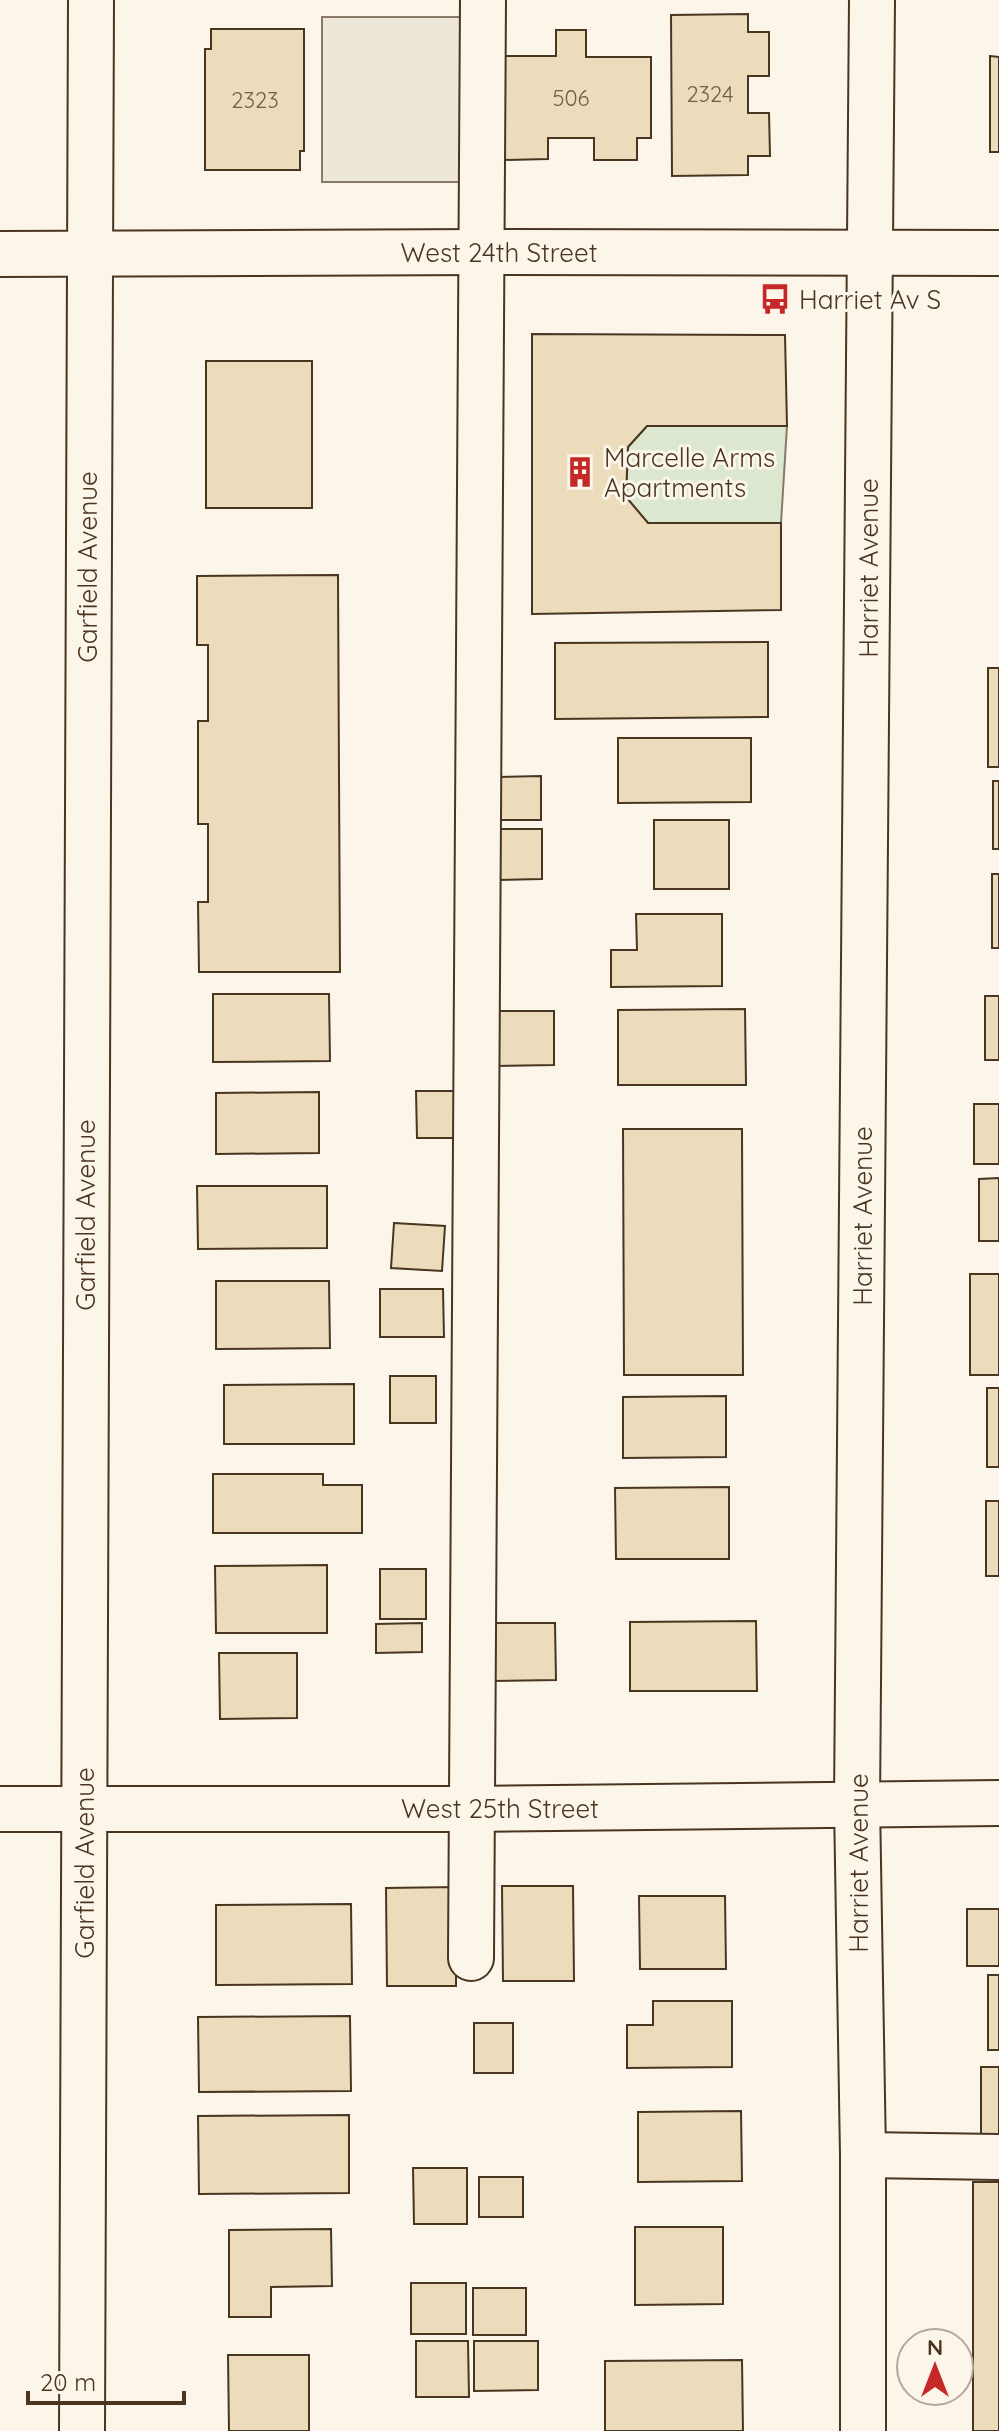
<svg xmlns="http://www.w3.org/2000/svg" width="999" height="2431" font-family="Quicksand,sans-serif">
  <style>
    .green { fill: #dce7d0; stroke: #887966; stroke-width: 2 }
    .parking { fill: #ede7d9; stroke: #887966; stroke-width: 2 }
    .building { fill: #ecdcbc; stroke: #4a3520; stroke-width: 2 }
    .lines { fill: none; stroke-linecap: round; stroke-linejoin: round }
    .minor-casing { stroke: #4a3520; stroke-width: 48 }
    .minor { stroke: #fbf6e9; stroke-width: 44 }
    .labels { text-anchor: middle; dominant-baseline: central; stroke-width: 6; stroke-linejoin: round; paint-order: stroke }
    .number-label { font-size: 22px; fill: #725f47 }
    .street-label { font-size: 26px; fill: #4a3520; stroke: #fbf6e9 }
    .poi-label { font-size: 26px; fill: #4a3520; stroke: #fbf6e9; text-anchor: start }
  </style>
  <rect width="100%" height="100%" fill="#fbf6e9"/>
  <!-- green -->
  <path class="green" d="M 647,426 L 787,426 L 781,523 L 648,523 L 626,497 L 628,447 Z"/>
  <!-- parking -->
  <rect class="parking" x="322" y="17" width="139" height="165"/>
  <!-- building -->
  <g class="building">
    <path d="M 748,14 L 748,32 L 769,32 L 769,76 L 748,76 L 748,113 L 769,113 L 770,156 L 748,156 L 748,175 L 672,176 L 671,15 Z"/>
    <path d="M 211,29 L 304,29 L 304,151 L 300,151 L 300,170 L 205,170 L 205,49 L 211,49 Z"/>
    <path d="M 556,30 L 586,30 L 586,57 L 651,57 L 651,138 L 637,138 L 637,160 L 594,160 L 594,138 L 548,138 L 548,159 L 504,160 L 504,138 L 490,138 L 490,56 L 556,56 Z"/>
    <path d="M 990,56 L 999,57 L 999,152 L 990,152 Z"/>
    <path d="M 532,334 L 785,335 L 787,426 L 647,426 L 628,447 L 626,497 L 648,523 L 781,523 L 781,610 L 532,614 Z"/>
    <rect x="206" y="361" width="106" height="147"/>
    <path d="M 338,575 L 340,972 L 199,972 L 198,902 L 208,902 L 208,824 L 198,824 L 198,721 L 208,721 L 208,645 L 197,645 L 197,576 Z"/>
    <path d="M 768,642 L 768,717 L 555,719 L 555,643 Z"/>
    <rect x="988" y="668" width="11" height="99"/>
    <path d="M 618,738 L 751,738 L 751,802 L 618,803 Z"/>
    <path d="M 541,776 L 541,820 L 499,820 L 498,777 Z"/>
    <rect x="993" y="781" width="6" height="68"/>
    <rect x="654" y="820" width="75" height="69"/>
    <path d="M 496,829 L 542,829 L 542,879 L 497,880 Z"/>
    <rect x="992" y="874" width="7" height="74"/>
    <path d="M 636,914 L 722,914 L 722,986 L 611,987 L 611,950 L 637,950 Z"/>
    <path d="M 213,994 L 329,994 L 330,1061 L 213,1062 Z"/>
    <rect x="985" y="996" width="14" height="64"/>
    <path d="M 745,1009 L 746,1085 L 618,1085 L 618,1010 Z"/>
    <path d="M 494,1011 L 554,1011 L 554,1065 L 495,1066 Z"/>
    <path d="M 416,1091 L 463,1091 L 463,1138 L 417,1138 Z"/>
    <path d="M 319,1092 L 319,1153 L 216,1154 L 216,1093 Z"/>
    <rect x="974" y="1104" width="25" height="60"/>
    <path d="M 623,1129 L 742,1129 L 743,1375 L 624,1375 Z"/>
    <path d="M 999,1178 L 999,1241 L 979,1241 L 979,1179 Z"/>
    <path d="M 197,1186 L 327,1186 L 327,1248 L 198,1249 Z"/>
    <path d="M 394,1223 L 445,1226 L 442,1271 L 391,1268 Z"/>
    <rect x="970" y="1274" width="29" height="101"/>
    <path d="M 216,1281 L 329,1281 L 330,1348 L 216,1349 Z"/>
    <path d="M 380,1289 L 443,1289 L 444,1337 L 380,1337 Z"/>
    <rect x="390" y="1376" width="46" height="47"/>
    <path d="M 354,1384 L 354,1444 L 224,1444 L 224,1385 Z"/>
    <rect x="987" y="1388" width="12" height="79"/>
    <path d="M 726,1396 L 726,1457 L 623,1458 L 623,1397 Z"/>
    <path d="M 213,1474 L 323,1474 L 323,1485 L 362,1485 L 362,1533 L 213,1533 Z"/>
    <path d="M 729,1487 L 729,1559 L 616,1559 L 615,1488 Z"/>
    <rect x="986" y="1501" width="13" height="75"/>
    <path d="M 327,1565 L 327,1633 L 216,1633 L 215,1566 Z"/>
    <rect x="380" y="1569" width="46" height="50"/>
    <path d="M 756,1621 L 757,1691 L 630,1691 L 630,1622 Z"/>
    <path d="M 422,1623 L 422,1652 L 376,1653 L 376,1624 Z"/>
    <path d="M 491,1623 L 555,1623 L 556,1680 L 491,1681 Z"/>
    <path d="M 219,1653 L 297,1653 L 297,1718 L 220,1719 Z"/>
    <path d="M 502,1886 L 573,1886 L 574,1981 L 503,1981 Z"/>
    <path d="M 456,1887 L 456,1986 L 387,1986 L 386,1888 Z"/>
    <path d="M 639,1896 L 725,1896 L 726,1969 L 640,1969 Z"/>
    <path d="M 351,1904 L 352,1984 L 216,1985 L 216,1905 Z"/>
    <rect x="967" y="1909" width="32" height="57"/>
    <rect x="988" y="1975" width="11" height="75"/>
    <path d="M 653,2001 L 732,2001 L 732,2067 L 627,2068 L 627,2025 L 653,2025 Z"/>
    <path d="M 350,2016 L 351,2091 L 199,2092 L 198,2017 Z"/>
    <rect x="474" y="2023" width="39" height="50"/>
    <rect x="981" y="2067" width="18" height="70"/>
    <path d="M 741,2111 L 742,2181 L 638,2182 L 638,2112 Z"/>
    <path d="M 349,2115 L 349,2193 L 199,2194 L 198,2116 Z"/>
    <path d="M 413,2168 L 467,2168 L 467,2224 L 414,2224 Z"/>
    <rect x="479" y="2177" width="44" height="40"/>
    <rect x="973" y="2182" width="26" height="249"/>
    <path d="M 635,2227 L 723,2227 L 723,2304 L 635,2305 Z"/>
    <path d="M 331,2229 L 332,2286 L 271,2287 L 271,2317 L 229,2317 L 229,2230 Z"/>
    <rect x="411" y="2283" width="55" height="51"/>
    <rect x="473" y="2288" width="53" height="47"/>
    <path d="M 416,2341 L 468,2341 L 469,2397 L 416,2397 Z"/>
    <path d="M 474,2341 L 538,2341 L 538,2390 L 474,2391 Z"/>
    <path d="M 228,2355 L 309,2355 L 309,2431 L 229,2431 Z"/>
    <path d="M 742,2360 L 743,2431 L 605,2431 L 605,2361 Z"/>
  </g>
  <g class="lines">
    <defs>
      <g id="minor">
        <path d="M 0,254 L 483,252 L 999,253"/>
        <path d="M 0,1809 L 471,1809 L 999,1803"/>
        <path d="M 471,1958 L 483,0"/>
        <path d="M 863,2155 L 999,2157"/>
        <path d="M 82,2431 L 91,0"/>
        <path d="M 863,2431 L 863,2155 L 857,1804 L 872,0"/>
      </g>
    </defs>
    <!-- minor casing -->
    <use href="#minor" class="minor-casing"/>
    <!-- minor -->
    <use href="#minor" class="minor"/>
  </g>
  <!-- icons -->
  <defs>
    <symbol id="bus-bare" viewBox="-9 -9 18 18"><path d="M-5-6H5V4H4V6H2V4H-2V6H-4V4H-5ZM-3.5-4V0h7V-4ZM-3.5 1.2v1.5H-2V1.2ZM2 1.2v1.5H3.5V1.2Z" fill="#c62828" stroke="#fbf6e9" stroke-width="2.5" paint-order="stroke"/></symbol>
    <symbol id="building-bare" viewBox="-9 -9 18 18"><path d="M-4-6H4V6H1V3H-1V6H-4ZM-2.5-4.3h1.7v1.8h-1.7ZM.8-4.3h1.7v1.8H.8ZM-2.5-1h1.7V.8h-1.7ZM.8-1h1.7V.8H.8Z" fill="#c62828" stroke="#fbf6e9" stroke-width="2.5" paint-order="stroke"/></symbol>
  </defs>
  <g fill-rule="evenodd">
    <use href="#bus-bare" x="753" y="277" width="44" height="44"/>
    <use href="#building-bare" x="558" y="450" width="44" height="44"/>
  </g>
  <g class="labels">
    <!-- number labels -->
    <g class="number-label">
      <text x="710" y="94">2324</text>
      <text x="571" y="98">506</text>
      <text x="255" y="100">2323</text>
    </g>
    <!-- street labels -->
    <g class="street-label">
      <text x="499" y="252">West 24th Street</text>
      <text transform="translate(87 567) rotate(-90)">Garfield Avenue</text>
      <text transform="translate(868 568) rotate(-90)">Harriet Avenue</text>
      <text transform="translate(85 1215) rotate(-90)">Garfield Avenue</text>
      <text transform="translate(862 1216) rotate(-90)">Harriet Avenue</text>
      <text x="500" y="1808">West 25th Street</text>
      <text transform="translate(84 1863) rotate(-90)">Garfield Avenue</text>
      <text transform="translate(858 1863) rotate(-90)">Harriet Avenue</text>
    </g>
    <!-- poi labels -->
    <g class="poi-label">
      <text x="799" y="299">Harriet Av S</text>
      <text x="604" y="457">Marcelle Arms<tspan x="604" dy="30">Apartments</tspan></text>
    </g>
  </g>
  <!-- north arrow -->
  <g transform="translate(935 2367)"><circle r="38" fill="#fbf6e9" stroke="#b4a999" stroke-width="2"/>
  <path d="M0-6L14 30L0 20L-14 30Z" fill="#c62828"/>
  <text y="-12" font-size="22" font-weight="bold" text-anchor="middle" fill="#4a3520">N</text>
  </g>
  <!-- scale -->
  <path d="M28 2391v12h156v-12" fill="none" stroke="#4a3520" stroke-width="4"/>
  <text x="40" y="2391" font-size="24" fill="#4a3520" stroke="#fbf6e9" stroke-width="6" paint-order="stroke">20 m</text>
</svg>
